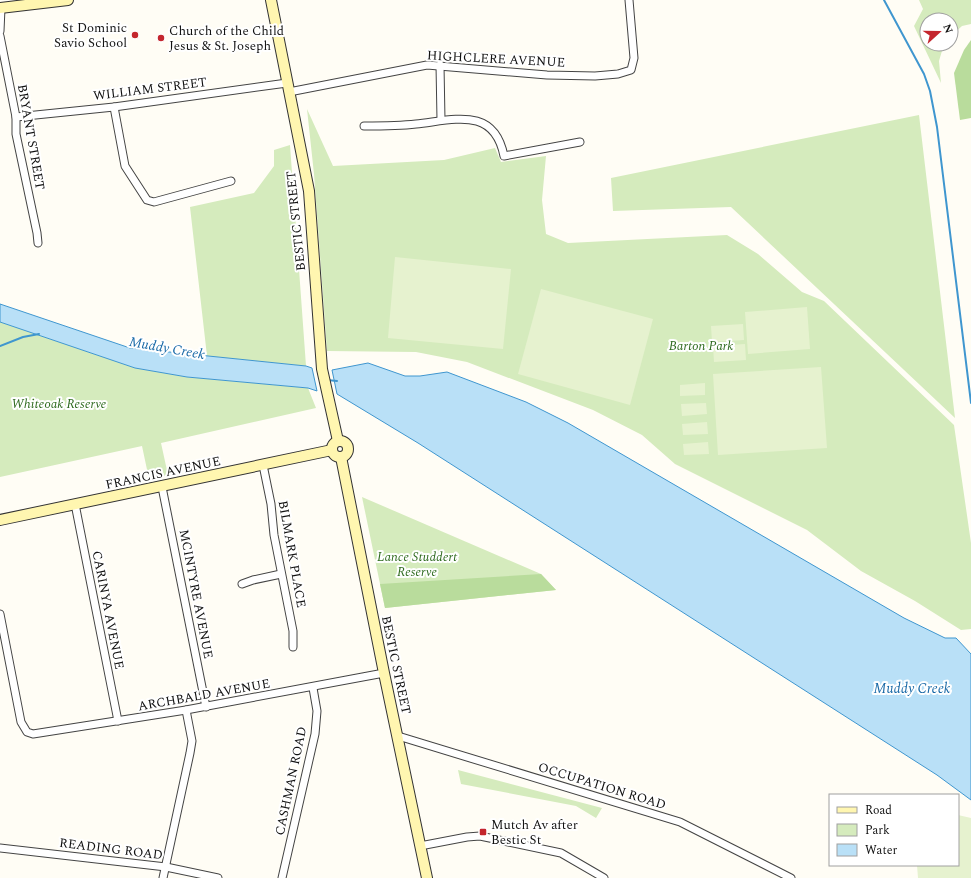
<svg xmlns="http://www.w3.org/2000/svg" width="971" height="878" font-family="Spectral,serif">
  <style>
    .green { fill: #d5ebbd }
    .forest { fill: #b9dc9c }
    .pitch { fill: #e6f2cf }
    .water { fill: #b9e0f7; stroke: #3f96cf }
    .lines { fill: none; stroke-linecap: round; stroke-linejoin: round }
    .stream { stroke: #3f96cf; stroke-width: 2 }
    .street-casing { stroke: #444; stroke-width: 9 }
    .secondary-casing { stroke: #333; stroke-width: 12 }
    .street { stroke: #fff; stroke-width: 7 }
    .secondary { stroke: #fff6b0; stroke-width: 10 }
    .poi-dot { fill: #c4262e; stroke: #fff; stroke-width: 1.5 }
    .labels { text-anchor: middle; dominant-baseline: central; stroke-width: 4; stroke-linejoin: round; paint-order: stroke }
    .poi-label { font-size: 13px; fill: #111; stroke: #fff; text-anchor: start }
    .street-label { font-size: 13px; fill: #111; stroke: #fff }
    .park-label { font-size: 13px; font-style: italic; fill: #2f6b1f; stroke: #fff }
    .water-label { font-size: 14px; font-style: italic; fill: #1768a6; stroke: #fff }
  </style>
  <rect width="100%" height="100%" fill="#fffdf5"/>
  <!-- green -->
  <g class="green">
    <path d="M 919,0 L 971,0 L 971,24 L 962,26 L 951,36 L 951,20 L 927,20 L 927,44 L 944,44 L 939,61 L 941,83 L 914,26 L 923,9 Z"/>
    <path d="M 307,109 L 333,166 L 444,160 L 495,148 L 501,162 L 546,156 L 542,200 L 546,234 L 568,243 L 727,235 L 758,254 L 802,292 L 824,301 L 954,425 L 971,543 L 971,629 L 961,630 L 915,601 L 861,571 L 807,530 L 675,464 L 642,435 L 593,410 L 467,362 L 416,352 L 327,351 L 314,174 Z"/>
    <path d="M 919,115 L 955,418 L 731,207 L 613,211 L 611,178 Z"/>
    <path d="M 290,145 L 306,366 L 207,356 L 190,207 L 254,193 L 274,166 L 274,150 Z"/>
    <path d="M 0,322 L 135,368 L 187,377 L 308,388 L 316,408 L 161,443 L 168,475 L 149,479 L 142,446 L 0,477 Z"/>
    <path d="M 362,497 L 541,574 L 556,590 L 385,608 Z"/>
    <path d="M 458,770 L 602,808 L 596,818 L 576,806 L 461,784 Z"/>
  </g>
  <!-- forest -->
  <g class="forest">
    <path d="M 971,40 L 971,118 L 960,120 L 954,73 L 964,50 Z"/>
    <path d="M 541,574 L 556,590 L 385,608 L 380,584 Z"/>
  </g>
  <!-- pitch -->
  <g class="pitch">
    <path d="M 395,257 L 511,269 L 503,349 L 388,338 Z"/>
    <path d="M 541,289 L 653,319 L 630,405 L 518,374 Z"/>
    <path d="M 807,307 L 810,349 L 748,354 L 745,312 Z"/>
    <path d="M 743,324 L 744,340 L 712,342 L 711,326 Z"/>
    <path d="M 745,344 L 746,360 L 714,362 L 713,346 Z"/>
    <path d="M 821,367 L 827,448 L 718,455 L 713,374 Z"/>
    <path d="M 705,383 L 705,395 L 680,396 L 680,385 Z"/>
    <path d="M 706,403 L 707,414 L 682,416 L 681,404 Z"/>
    <path d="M 707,422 L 708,434 L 683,435 L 682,424 Z"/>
    <path d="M 708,442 L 709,454 L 684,455 L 683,444 Z"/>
    <path d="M 958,815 L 971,818 L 971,878 L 918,878 L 917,865 L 958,865 Z"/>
  </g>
  <!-- water -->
  <g class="water">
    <path d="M 0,304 L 130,348 L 306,366 L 312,368 L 317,391 L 308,388 L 187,377 L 135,368 L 0,322 Z"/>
    <path d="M 368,363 L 405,376 L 420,376 L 447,372 L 526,402 L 568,423 L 904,618 L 945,638 L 956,638 L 971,654 L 971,800 L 937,775 L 418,443 L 337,394 L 332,370 Z"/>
  </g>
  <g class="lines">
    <!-- stream -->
    <g class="stream">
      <path d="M 884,0 L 924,74 L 930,91 L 937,127 L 971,403"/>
      <path d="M 0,346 L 23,337 L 39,334"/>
      <path d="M 327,380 L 337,381"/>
    </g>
    <defs>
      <g id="street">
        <path d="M 0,31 L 1,8"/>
        <path d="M 0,36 L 16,117 L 16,134 L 37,233 L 38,243"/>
        <path d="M 440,65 L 441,120"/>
        <path d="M 289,92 L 427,65 L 547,75 L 595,76 L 618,74 L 631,70 L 634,58 L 629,0"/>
        <path d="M 114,107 L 125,166 L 147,200 L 154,202 L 231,181"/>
        <path d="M 16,117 L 114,107 L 287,83"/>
        <path d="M 364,126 C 381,126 399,126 416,124 C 454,120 494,106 504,156 L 580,142"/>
        <path d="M 263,465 L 271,504 L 274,535 L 293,631 L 293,647"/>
        <path d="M 162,487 L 206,707"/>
        <path d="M 75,504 L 118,721"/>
        <path d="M 242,584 L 253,580 L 281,574"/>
        <path d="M 0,614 L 21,722 L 27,732 L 33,734 L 186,710 L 384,673"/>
        <path d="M 398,736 L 680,822 L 791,878"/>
        <path d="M 420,846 L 467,837 L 480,836 L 561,853 L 604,878"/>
        <path d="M 0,848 L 166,867 L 218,878"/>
        <path d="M 163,878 L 190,753 L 192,741 L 186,710"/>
        <path d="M 282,878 L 315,734 L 317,711 L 313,688"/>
      </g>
      <g id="secondary">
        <path d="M 271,0 L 309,191 L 322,369 L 338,441"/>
        <path d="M 0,8 L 68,0"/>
        <circle cx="340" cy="449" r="8"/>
        <path d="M 341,457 L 384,673 L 427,878"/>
        <path d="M 0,520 L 332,450"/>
      </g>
    </defs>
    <!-- street casing -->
    <use href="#street" class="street-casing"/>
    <!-- secondary casing -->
    <use href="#secondary" class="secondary-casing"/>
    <!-- street -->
    <use href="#street" class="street"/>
    <!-- secondary -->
    <use href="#secondary" class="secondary"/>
  </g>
  <!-- markers -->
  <g class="poi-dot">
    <circle cx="135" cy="35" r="4"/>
    <circle cx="161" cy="38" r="4"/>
    <rect x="479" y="828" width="8" height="8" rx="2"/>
  </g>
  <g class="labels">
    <!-- poi labels -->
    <g class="poi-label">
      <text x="127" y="28" text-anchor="end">St Dominic<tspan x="127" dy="15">Savio School</tspan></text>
      <text x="169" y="31">Church of the Child<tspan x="169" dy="15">Jesus &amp; St. Joseph</tspan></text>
      <text x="491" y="825">Mutch Av after<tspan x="491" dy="15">Bestic St</tspan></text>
    </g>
    <!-- street labels -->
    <g class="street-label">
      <text transform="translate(496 59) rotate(3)">HIGHCLERE AVENUE</text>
      <text transform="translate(150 89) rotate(-7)">WILLIAM STREET</text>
      <text transform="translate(31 137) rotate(80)">BRYANT STREET</text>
      <text transform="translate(296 221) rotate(-96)">BESTIC STREET</text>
      <text transform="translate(163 473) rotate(-12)">FRANCIS AVENUE</text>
      <text transform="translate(292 554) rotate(80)">BILMARK PLACE</text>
      <text transform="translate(196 594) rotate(79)">MCINTYRE AVENUE</text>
      <text transform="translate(108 610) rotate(79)">CARINYA AVENUE</text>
      <text transform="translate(396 665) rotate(78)">BESTIC STREET</text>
      <text transform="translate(204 695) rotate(-10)">ARCHBALD AVENUE</text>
      <text transform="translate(291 781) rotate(-78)">CASHMAN ROAD</text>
      <text transform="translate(602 786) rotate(17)">OCCUPATION ROAD</text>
      <text transform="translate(111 849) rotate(7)">READING ROAD</text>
    </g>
    <!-- park labels -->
    <g class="park-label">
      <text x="701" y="346">Barton Park</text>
      <text x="59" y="404">Whiteoak Reserve</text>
      <text x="417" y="557">Lance Studdert<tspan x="417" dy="15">Reserve</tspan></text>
    </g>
    <!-- water labels -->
    <g class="water-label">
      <text transform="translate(167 348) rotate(10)">Muddy Creek</text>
      <text x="912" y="688">Muddy Creek</text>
    </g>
  </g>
  <!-- legend -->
  <rect x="829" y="794" width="130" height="72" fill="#ffffff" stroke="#a0a0a0"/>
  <rect x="837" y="807" width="20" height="6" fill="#fff6b0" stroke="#a0a0a0"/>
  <text x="865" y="814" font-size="12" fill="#111111">Road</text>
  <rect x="837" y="824" width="20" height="12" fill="#d5ebbd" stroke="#a0a0a0"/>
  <text x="865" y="834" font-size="12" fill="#111111">Park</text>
  <rect x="837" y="844" width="20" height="12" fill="#b9e0f7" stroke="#a0a0a0"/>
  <text x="865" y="854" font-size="12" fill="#111111">Water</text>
  <!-- north arrow -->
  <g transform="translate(939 32) rotate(69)"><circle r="19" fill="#ffffff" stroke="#a0a0a0"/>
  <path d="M0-3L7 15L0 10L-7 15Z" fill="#c4262e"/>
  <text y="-6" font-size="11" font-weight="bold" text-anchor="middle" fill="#111111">N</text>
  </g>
</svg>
